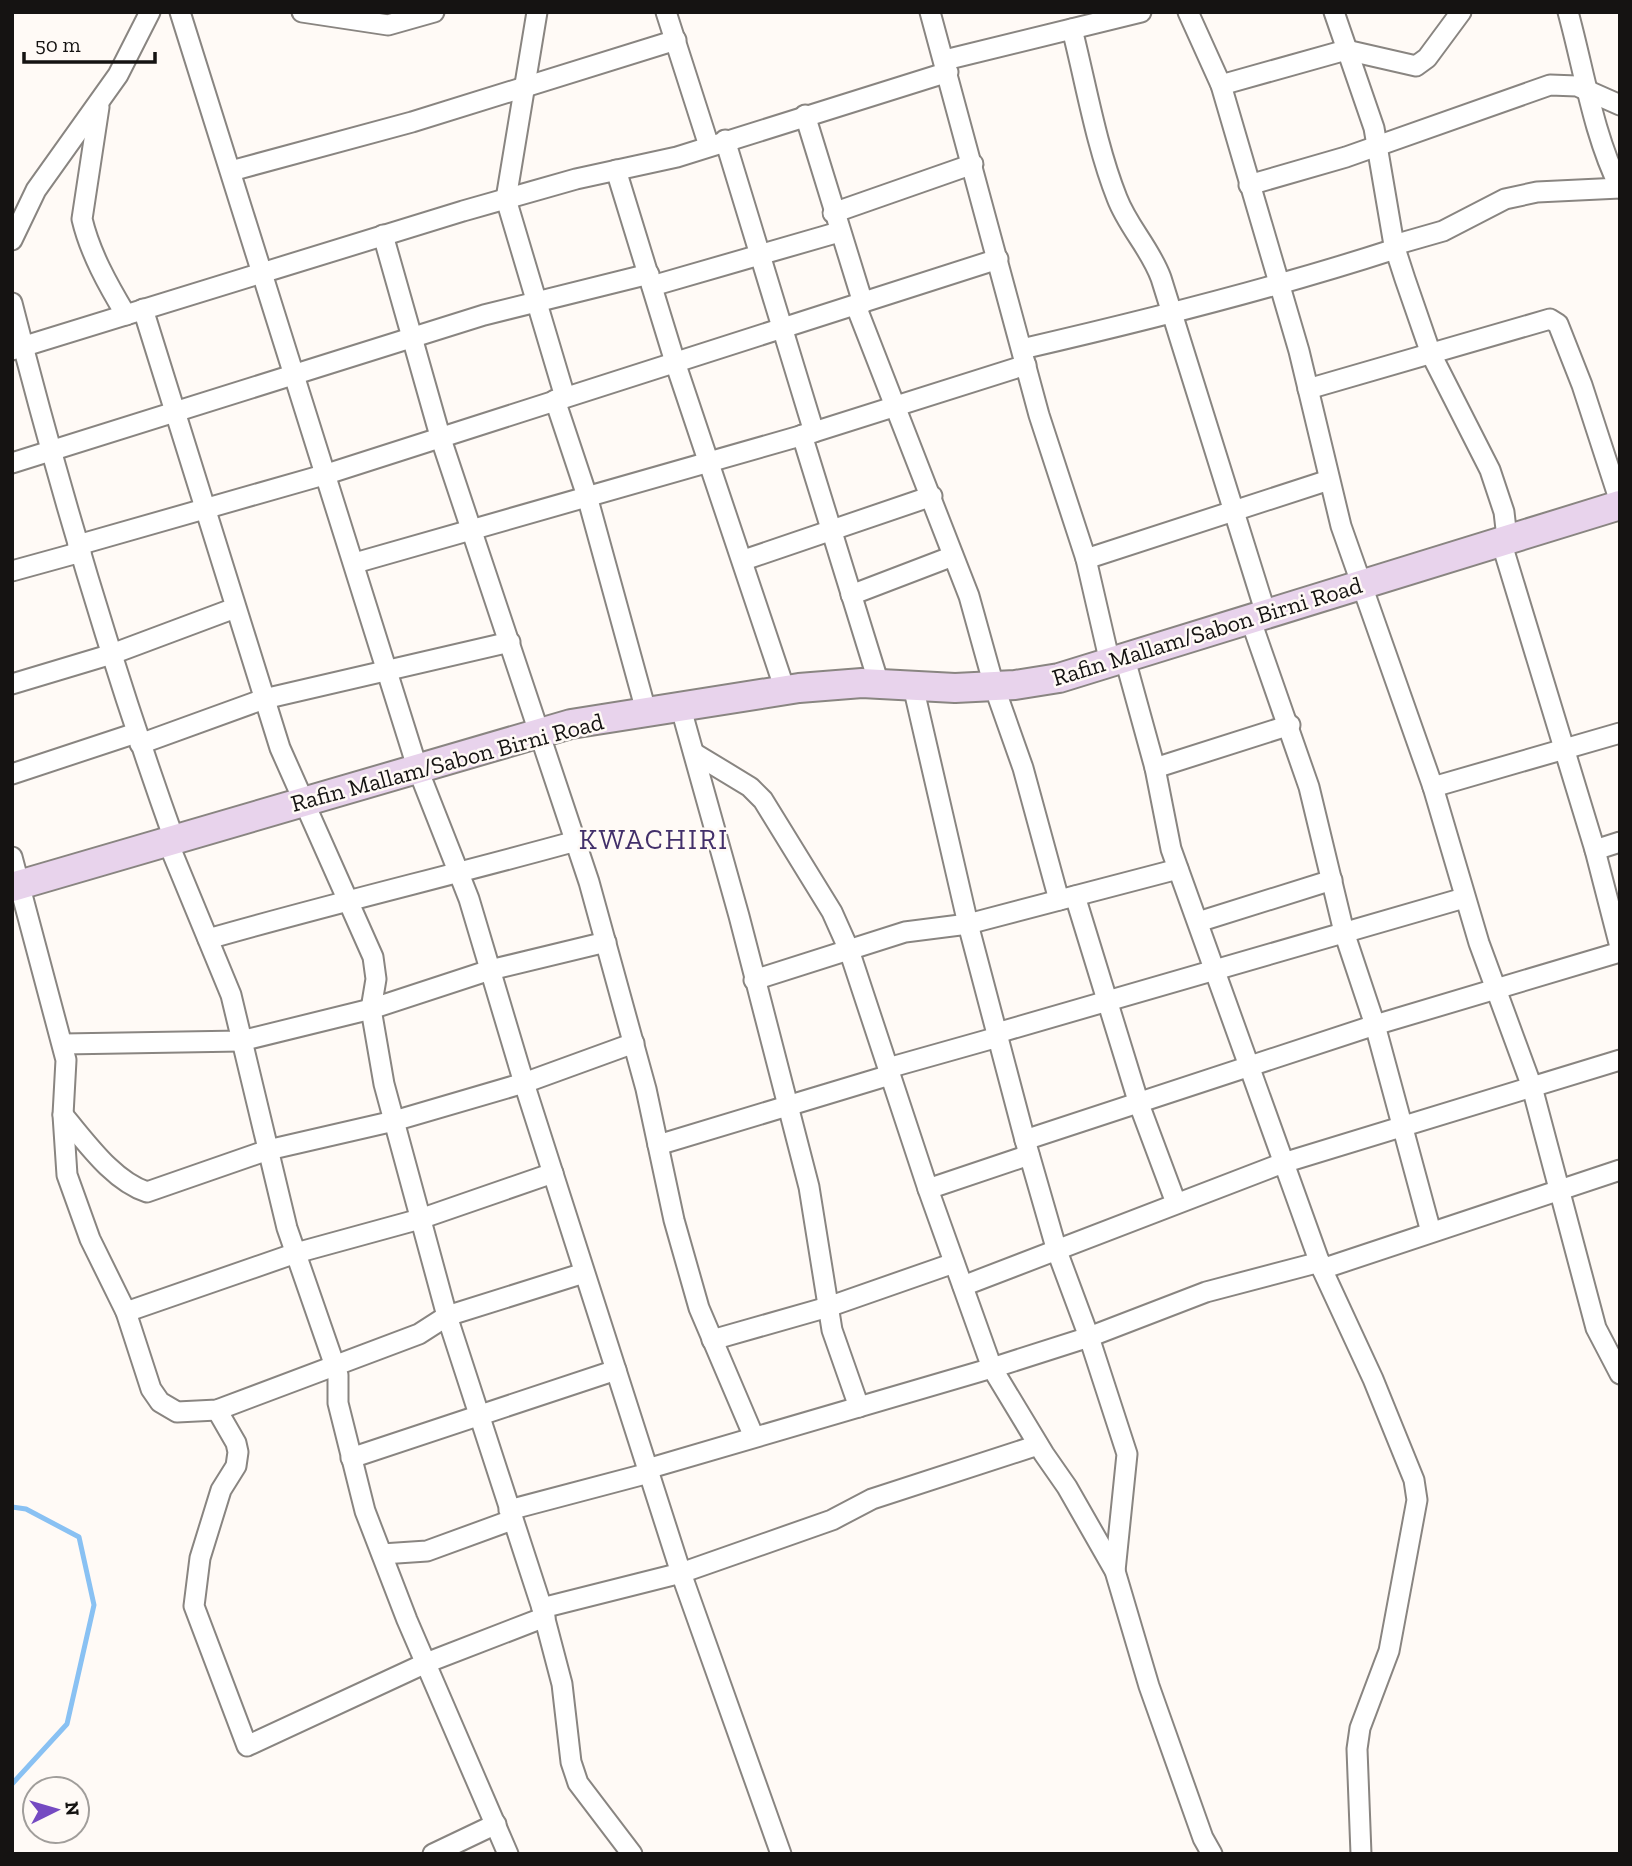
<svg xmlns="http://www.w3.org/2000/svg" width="1632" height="1866" font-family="'Zilla Slab',serif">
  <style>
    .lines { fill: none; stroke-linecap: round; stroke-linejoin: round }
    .stream { stroke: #89c1f3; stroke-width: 5 }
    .street-casing { stroke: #898581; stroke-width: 23 }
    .secondary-casing { stroke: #898581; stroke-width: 32 }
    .street { stroke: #fff; stroke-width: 19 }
    .secondary { stroke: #e8d3ec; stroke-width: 28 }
    .labels { text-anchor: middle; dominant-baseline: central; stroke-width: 5; stroke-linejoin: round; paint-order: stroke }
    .street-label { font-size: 24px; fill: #151312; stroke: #fffaf6 }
    .quarter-label { font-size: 28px; letter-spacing: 2px; fill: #422f6a; stroke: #fffaf6 }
  </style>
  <rect width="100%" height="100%" fill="#fffaf6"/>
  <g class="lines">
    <!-- stream -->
    <path class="stream" d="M 12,1507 L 26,1509 L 79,1537 L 94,1605 L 67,1724 L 12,1784"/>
    <defs>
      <g id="street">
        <path d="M 180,12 L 417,767 L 469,899 L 524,1083 L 681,1573 L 781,1854"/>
        <path d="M 302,12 L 388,25 L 434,12"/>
        <path d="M 537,12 L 506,199 L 565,397"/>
        <path d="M 666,12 L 709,146"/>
        <path d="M 930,12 L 1039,415 L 1086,559 L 1110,663"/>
        <path d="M 1188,12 L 1221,85 L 1299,351 L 1341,526 L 1433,787 L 1479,943 L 1532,1087 L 1596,1328 L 1620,1374"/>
        <path d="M 1334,12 L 1374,128 L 1394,245 L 1405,279 L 1431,354 L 1490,470 L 1504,512 L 1507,538"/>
        <path d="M 1568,12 C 1584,70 1593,134 1620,188"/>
        <path d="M 1072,29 C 1086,84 1096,145 1117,198 C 1128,227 1150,248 1161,278 L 1266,614"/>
        <path d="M 945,60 L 1141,12"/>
        <path d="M 1221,85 L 1346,50 L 1416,66 L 1427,58 L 1461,12"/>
        <path d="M 99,107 L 82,219 C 90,253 108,285 126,315"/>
        <path d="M 805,115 L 863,303"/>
        <path d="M 725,140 L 814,432"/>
        <path d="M 616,170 L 675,362 L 785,690"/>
        <path d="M 231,171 L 412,122 L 676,40"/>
        <path d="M 1249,185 L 1346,157 L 1550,85 L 1577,86 L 1620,105"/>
        <path d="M 833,213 L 973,164"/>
        <path d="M 383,235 L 440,436 L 589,882 L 646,1089 L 674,1220 L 699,1308 L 754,1437"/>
        <path d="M 12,240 L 36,190 L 118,75 L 150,12"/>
        <path d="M 1394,245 L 1443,231 L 1505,199 L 1537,192 L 1620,188"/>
        <path d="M 652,286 L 839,232"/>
        <path d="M 12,303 C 58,484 111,663 174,839"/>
        <path d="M 856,306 L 969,596 L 994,686 L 1023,768 L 1059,900"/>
        <path d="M 143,309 L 280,748 L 373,957 L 376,979 L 371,1009 L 384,1084 L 447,1316 L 542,1608 L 562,1684 L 571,1762 L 578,1783 L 632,1854"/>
        <path d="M 1022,349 C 1148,320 1272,289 1395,249"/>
        <path d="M 12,350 L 463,211 L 576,179 L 677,157 L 948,72"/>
        <path d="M 1308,389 L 1550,319 L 1558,324 L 1582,385 L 1620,502"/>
        <path d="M 555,400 L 587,496 L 646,711"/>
        <path d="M 802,435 L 879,684"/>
        <path d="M 12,463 L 484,315 L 649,274"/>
        <path d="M 1501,541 L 1595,850 L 1620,947"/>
        <path d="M 78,545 L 327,474 L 998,259"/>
        <path d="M 1086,559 L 1329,480"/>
        <path d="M 744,560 L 932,496"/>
        <path d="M 355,563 L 814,432 L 1026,365"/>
        <path d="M 12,571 L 81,552"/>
        <path d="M 851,595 L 953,556"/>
        <path d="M 1250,618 L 1309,787 L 1344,932 L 1375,1025 L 1431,1232"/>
        <path d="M 1125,659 L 1155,768 L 1171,849 L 1322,1269 L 1373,1379 L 1414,1480 L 1417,1500 L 1389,1651 L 1360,1728 L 1357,1749 L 1361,1854"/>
        <path d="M 12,684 L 112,654 L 235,608"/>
        <path d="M 913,686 L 968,924 L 1025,1140 L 1057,1251 L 1089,1337 L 1127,1454 L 1115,1571"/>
        <path d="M 680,705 L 739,916 L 809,1187 L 832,1330 L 859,1407"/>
        <path d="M 140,744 L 264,699 L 510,642"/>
        <path d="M 694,753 L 750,787 L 763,800 L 832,912 L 849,950 L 928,1189 L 992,1368 L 1044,1454 L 1067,1487 L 1115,1571 L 1149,1686 L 1203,1838 L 1212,1854"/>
        <path d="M 1155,768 L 1290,725"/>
        <path d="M 12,774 L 136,733"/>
        <path d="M 1433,787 L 1620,733"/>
        <path d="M 167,840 L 231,995 L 287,1228 L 338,1375 L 338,1403 L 365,1511 L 407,1620 L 508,1854"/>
        <path d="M 1595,850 L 1620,842"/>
        <path d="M 12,857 L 66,1060 L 63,1115 L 67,1175 L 90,1239 L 126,1312 L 151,1389 L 160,1402 L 177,1412 L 217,1410 L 419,1334 L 447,1316 L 584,1273"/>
        <path d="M 1075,896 L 1139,1104 L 1176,1203"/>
        <path d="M 1198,922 L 1332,880"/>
        <path d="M 208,939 C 330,904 453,875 576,841"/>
        <path d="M 754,980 L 905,932 L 968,924 L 1178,869"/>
        <path d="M 997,1033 L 1464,898"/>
        <path d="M 63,1044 L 241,1041 L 371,1009 L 490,970 L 606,942"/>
        <path d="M 888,1068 L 998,1037"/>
        <path d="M 63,1115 C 86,1142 113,1181 147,1192 L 268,1150 L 394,1121 L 524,1083 L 634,1043"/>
        <path d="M 1025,1140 L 1375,1025 L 1620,952"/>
        <path d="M 658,1145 L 890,1075"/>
        <path d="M 928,1189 L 1029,1155"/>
        <path d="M 1322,1269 L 1620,1170"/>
        <path d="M 963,1286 L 1283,1163 L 1620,1060"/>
        <path d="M 126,1312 L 296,1253 L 420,1219 L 553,1173"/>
        <path d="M 712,1340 L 828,1307 L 954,1263"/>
        <path d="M 217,1410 L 236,1443 L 238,1452 L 236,1466 L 221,1490 L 200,1558 L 194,1606 L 247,1746 L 426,1663 L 545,1617"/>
        <path d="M 351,1458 L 616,1370"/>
        <path d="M 647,1469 L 992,1368 L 1089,1337 L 1206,1292 L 1320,1262"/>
        <path d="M 509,1510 L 649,1473"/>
        <path d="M 382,1554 L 427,1551 L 512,1520"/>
        <path d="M 542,1608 L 681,1573 L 832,1520 L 872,1499 L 1038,1445"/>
        <path d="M 433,1854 L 496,1824"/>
      </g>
      <path id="secondary" d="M 12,887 L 571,724 L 799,688 L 862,683 L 955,688 L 1015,685 L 1059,678 L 1620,505"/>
    </defs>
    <!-- street casing -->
    <use href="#street" class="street-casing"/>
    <!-- secondary casing -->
    <use href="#secondary" class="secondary-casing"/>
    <!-- street -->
    <use href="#street" class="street"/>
    <!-- secondary -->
    <use href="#secondary" class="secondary"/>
  </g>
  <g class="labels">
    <!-- street labels -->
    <g class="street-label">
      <text transform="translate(1207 631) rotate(-17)">Rafin Mallam/Sabon Birni Road</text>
      <text transform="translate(447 762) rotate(-15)">Rafin Mallam/Sabon Birni Road</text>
    </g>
    <!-- quarter labels -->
    <g class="quarter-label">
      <text x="654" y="839">KWACHIRI</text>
    </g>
  </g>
  <!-- border -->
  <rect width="1632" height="1866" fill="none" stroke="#151312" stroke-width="28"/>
  <!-- north arrow -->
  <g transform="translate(56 1810) rotate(85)"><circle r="33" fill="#fffaf6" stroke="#a19e9b" stroke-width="2"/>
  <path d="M0-5L12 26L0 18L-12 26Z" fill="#754ac2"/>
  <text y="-10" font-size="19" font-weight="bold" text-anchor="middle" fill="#151312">N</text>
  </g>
  <!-- scale -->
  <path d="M24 52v10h131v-10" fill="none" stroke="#151312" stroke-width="3.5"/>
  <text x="35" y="52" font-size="21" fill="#151312" stroke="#fffaf6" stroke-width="5" paint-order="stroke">50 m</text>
</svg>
